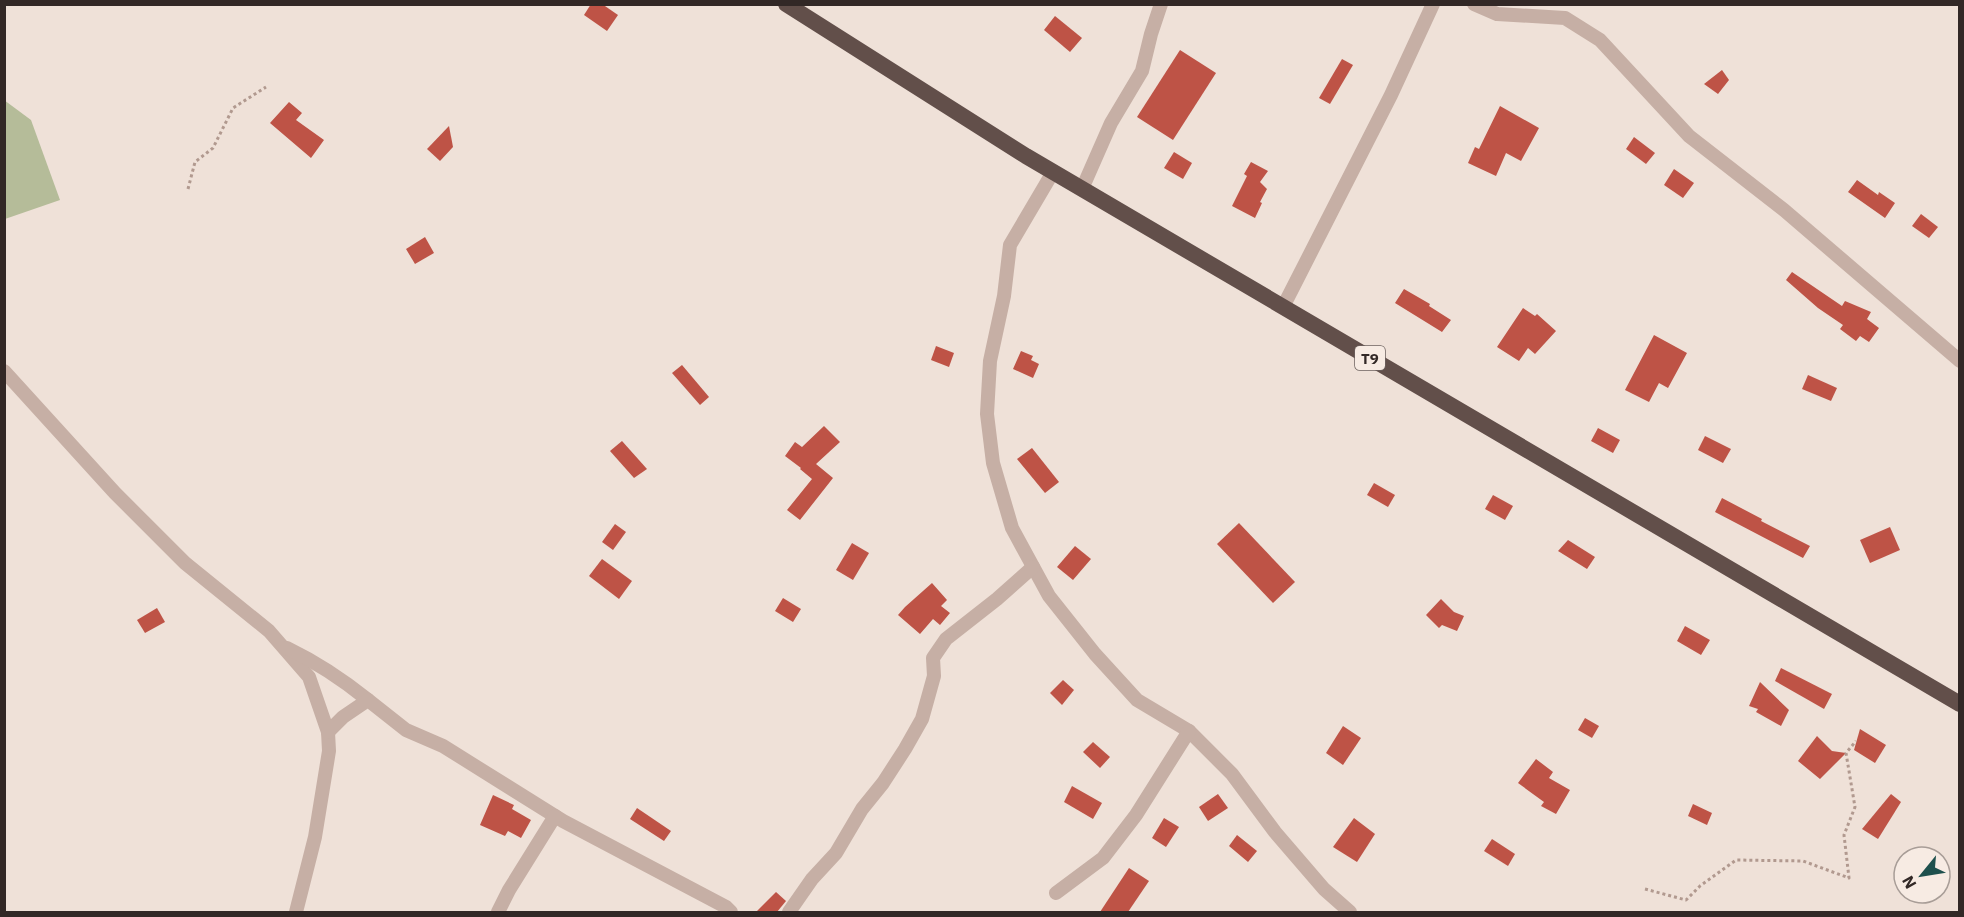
<svg xmlns="http://www.w3.org/2000/svg" width="1964" height="917" font-family="'IBM Plex Sans',sans-serif">
  <style>
    .green { fill: #b5bc99 }
    .building { fill: #be5346 }
    .lines { fill: none; stroke-linecap: round; stroke-linejoin: round }
    .path { stroke: #b1998f; stroke-width: 3; stroke-dasharray: 3 3; stroke-linecap: butt }
    .minor { stroke: #c6afa5; stroke-width: 14 }
    .trunk { stroke: #624f4a; stroke-width: 16 }
    .labels { text-anchor: middle; dominant-baseline: central; stroke-width: 6; stroke-linejoin: round; paint-order: stroke }
    .shield { fill: #f7ebe3; stroke: #6d625f; stroke-width: 1.5 }
    .shield-label { font-size: 15px; font-weight: bold; fill: #322826 }
  </style>
  <rect width="100%" height="100%" fill="#efe1d8"/>
  <!-- green -->
  <path class="green" d="M 4,100 L 31,120 L 60,200 L 5,219 Z"/>
  <!-- building -->
  <g class="building">
    <path d="M 591,4 L 602,4 L 618,15 L 607,31 L 584,15 Z"/>
    <path d="M 1055,16 L 1082,38 L 1070,52 L 1044,30 Z"/>
    <path d="M 1180,50 L 1216,73 L 1173,140 L 1137,117 Z"/>
    <path d="M 1342,59 L 1353,65 L 1330,104 L 1319,98 Z"/>
    <path d="M 1722,70 L 1729,80 L 1718,94 L 1704,84 Z"/>
    <path d="M 289,102 L 302,113 L 296,120 L 324,140 L 311,158 L 270,123 Z"/>
    <path d="M 1500,106 L 1539,128 L 1521,161 L 1506,153 L 1496,176 L 1468,163 L 1475,147 L 1479,149 Z"/>
    <path d="M 449,126 L 453,147 L 440,161 L 427,149 Z"/>
    <path d="M 1634,137 L 1655,153 L 1646,164 L 1626,149 Z"/>
    <path d="M 1174,152 L 1192,163 L 1183,179 L 1164,168 Z"/>
    <path d="M 1251,162 L 1268,171 L 1260,182 L 1267,189 L 1260,202 L 1262,203 L 1255,218 L 1232,206 L 1247,176 L 1244,174 Z"/>
    <path d="M 1674,169 L 1694,183 L 1683,198 L 1664,185 Z"/>
    <path d="M 1857,180 L 1878,195 L 1879,192 L 1895,203 L 1885,218 L 1848,192 Z"/>
    <path d="M 1921,214 L 1938,227 L 1929,238 L 1912,226 Z"/>
    <path d="M 425,237 L 434,253 L 415,264 L 406,249 Z"/>
    <path d="M 1792,272 L 1842,306 L 1845,301 L 1871,312 L 1867,319 L 1879,328 L 1869,342 L 1860,336 L 1856,341 L 1840,329 L 1843,325 L 1818,308 L 1786,280 Z"/>
    <path d="M 1404,289 L 1430,304 L 1429,306 L 1451,320 L 1442,332 L 1395,303 Z"/>
    <path d="M 1523,308 L 1535,316 L 1537,314 L 1556,331 L 1535,354 L 1528,348 L 1519,361 L 1497,347 Z"/>
    <path d="M 1654,335 L 1687,353 L 1668,388 L 1659,383 L 1649,402 L 1625,390 Z"/>
    <path d="M 936,346 L 954,353 L 949,367 L 931,360 Z"/>
    <path d="M 1021,351 L 1033,356 L 1031,360 L 1039,364 L 1033,378 L 1013,369 Z"/>
    <path d="M 682,365 L 709,397 L 700,405 L 672,373 Z"/>
    <path d="M 1808,375 L 1837,388 L 1831,401 L 1802,389 Z"/>
    <path d="M 824,426 L 840,442 L 816,464 L 833,478 L 800,520 L 787,510 L 812,479 L 800,469 L 801,468 L 785,456 L 795,442 L 802,447 Z"/>
    <path d="M 1598,428 L 1620,440 L 1613,453 L 1591,441 Z"/>
    <path d="M 1705,436 L 1731,449 L 1723,463 L 1698,450 Z"/>
    <path d="M 622,441 L 647,469 L 634,478 L 610,451 Z"/>
    <path d="M 1032,448 L 1059,482 L 1045,493 L 1017,459 Z"/>
    <path d="M 1374,483 L 1395,495 L 1388,507 L 1367,495 Z"/>
    <path d="M 1493,495 L 1513,506 L 1505,520 L 1485,509 Z"/>
    <path d="M 1722,498 L 1762,519 L 1761,521 L 1810,546 L 1803,558 L 1715,512 Z"/>
    <path d="M 1239,523 L 1295,582 L 1273,603 L 1217,544 Z"/>
    <path d="M 615,524 L 626,532 L 613,550 L 602,542 Z"/>
    <path d="M 1890,527 L 1900,550 L 1870,563 L 1860,540 Z"/>
    <path d="M 1568,540 L 1595,557 L 1587,569 L 1558,551 Z"/>
    <path d="M 852,543 L 869,553 L 853,580 L 836,570 Z"/>
    <path d="M 1075,546 L 1091,559 L 1073,580 L 1057,567 Z"/>
    <path d="M 602,559 L 632,581 L 619,599 L 589,576 Z"/>
    <path d="M 932,583 L 947,600 L 941,606 L 950,613 L 940,625 L 933,619 L 920,634 L 898,615 L 905,607 Z"/>
    <path d="M 783,598 L 801,609 L 793,622 L 775,611 Z"/>
    <path d="M 1441,599 L 1454,612 L 1464,616 L 1457,631 L 1442,625 L 1439,628 L 1426,615 Z"/>
    <path d="M 157,608 L 165,622 L 145,633 L 137,620 Z"/>
    <path d="M 1685,626 L 1710,640 L 1701,655 L 1677,641 Z"/>
    <path d="M 1781,668 L 1832,694 L 1824,709 L 1775,681 Z"/>
    <path d="M 1063,680 L 1074,690 L 1062,705 L 1050,693 Z"/>
    <path d="M 1760,682 L 1789,710 L 1781,726 L 1756,712 L 1758,709 L 1749,706 Z"/>
    <path d="M 1585,718 L 1599,726 L 1592,738 L 1578,730 Z"/>
    <path d="M 1343,726 L 1361,738 L 1343,765 L 1326,753 Z"/>
    <path d="M 1860,729 L 1886,745 L 1875,763 L 1854,750 Z"/>
    <path d="M 1817,736 L 1832,751 L 1846,753 L 1820,779 L 1798,761 Z"/>
    <path d="M 1093,742 L 1110,757 L 1100,768 L 1083,752 Z"/>
    <path d="M 1536,759 L 1553,772 L 1549,778 L 1570,790 L 1556,814 L 1541,806 L 1544,802 L 1518,783 Z"/>
    <path d="M 1072,786 L 1102,803 L 1093,819 L 1064,802 Z"/>
    <path d="M 1218,794 L 1228,808 L 1208,821 L 1199,807 Z"/>
    <path d="M 1891,794 L 1901,802 L 1878,839 L 1862,829 Z"/>
    <path d="M 493,795 L 514,805 L 512,809 L 531,820 L 521,838 L 508,831 L 505,836 L 480,825 Z"/>
    <path d="M 1693,804 L 1712,813 L 1707,825 L 1688,816 Z"/>
    <path d="M 637,808 L 671,831 L 664,841 L 630,819 Z"/>
    <path d="M 1164,818 L 1179,827 L 1166,847 L 1152,838 Z"/>
    <path d="M 1354,818 L 1375,834 L 1357,862 L 1333,847 Z"/>
    <path d="M 1237,835 L 1257,851 L 1248,862 L 1229,846 Z"/>
    <path d="M 1492,839 L 1515,854 L 1508,866 L 1484,851 Z"/>
    <path d="M 1129,868 L 1149,881 L 1128,912 L 1100,912 Z"/>
    <path d="M 776,892 L 786,901 L 777,912 L 756,912 Z"/>
  </g>
  <g class="lines">
    <!-- path -->
    <g class="path">
      <path d="M 188,189 L 195,162 L 213,148 L 233,108 L 266,87"/>
      <path d="M 1645,889 L 1686,900 L 1700,886 L 1736,860 L 1803,861 L 1849,878 L 1844,835 L 1855,807 L 1846,753 L 1856,741"/>
    </g>
    <!-- minor -->
    <g class="minor">
      <path d="M 1474,4 L 1497,14 L 1565,18 L 1600,40 L 1689,136 L 1784,210 L 1960,361"/>
      <path d="M 1053,172 L 1010,245 L 1004,296 L 990,361 L 987,414 L 993,463 L 1012,528 L 1049,596 L 1095,654 L 1137,700 L 1189,731 L 1232,774 L 1275,832 L 1324,889 L 1350,912"/>
      <path d="M 1082,189 L 1111,123 L 1142,71 L 1151,34 L 1161,4"/>
      <path d="M 1283,307 L 1391,95 L 1433,4"/>
      <path d="M 4,371 L 115,493 L 185,563 L 269,631 L 309,677 L 328,732 L 329,751 L 315,837 L 296,912"/>
      <path d="M 287,648 C 318,663 342,679 368,700"/>
      <path d="M 328,732 L 343,717 L 368,700 L 406,730 L 443,746 L 563,821 L 726,907 L 731,912"/>
      <path d="M 1056,893 L 1103,858 L 1136,815 L 1189,731"/>
      <path d="M 498,912 L 509,890 L 555,816"/>
      <path d="M 789,912 L 812,879 L 836,853 L 862,809 L 883,783 L 905,749 L 922,719 L 934,676 L 933,658 L 946,639 L 997,599 L 1033,567"/>
    </g>
    <!-- trunk -->
    <path class="trunk" d="M 786,4 L 1026,156 L 1960,704"/>
  </g>
  <g class="labels">
    <!-- shield labels -->
    <rect class="shield" x="1355" y="346" width="30" height="24" rx="4.5"/>
    <g class="shield-label">
      <text x="1370" y="358">T9</text>
    </g>
  </g>
  <!-- border -->
  <rect width="1964" height="917" fill="none" stroke="#322826" stroke-width="12"/>
  <!-- north arrow -->
  <g transform="translate(1922 875) rotate(240)"><circle r="28" fill="#f7ebe3" stroke="#a89d97" stroke-width="1.5"/>
  <path d="M0-4.5L10 22L0 15L-10 22Z" fill="#1e504d"/>
  <text y="-9" font-size="16" font-weight="bold" text-anchor="middle" fill="#322826">N</text>
  </g>
</svg>
